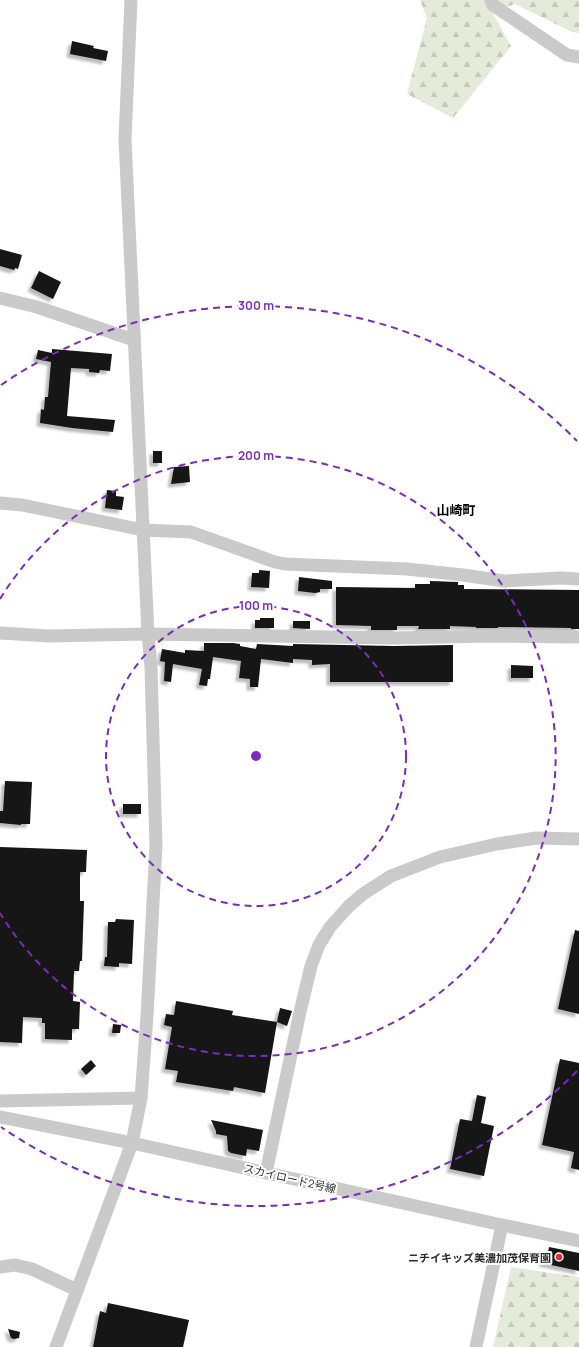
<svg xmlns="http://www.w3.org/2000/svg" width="579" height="1347" font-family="Manrope,'Noto Sans JP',sans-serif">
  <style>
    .forest { fill: url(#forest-firs) }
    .building { fill: #141414; filter: url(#shadow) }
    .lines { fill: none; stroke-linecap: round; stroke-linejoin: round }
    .minor { stroke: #cacaca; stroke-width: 13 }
    .ring { fill: none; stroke: #7b2cbf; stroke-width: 2; stroke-dasharray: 7 5 }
    .poi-dot { fill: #ea2a3c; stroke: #fff; stroke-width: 1.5 }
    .labels { text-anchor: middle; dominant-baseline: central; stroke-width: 4; stroke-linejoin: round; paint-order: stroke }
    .street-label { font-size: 11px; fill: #2d2d2d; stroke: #fff }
    .poi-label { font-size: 11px; font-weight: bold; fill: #2d2d2d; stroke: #fff; text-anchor: end }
    .quarter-label { font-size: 13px; font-weight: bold; fill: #000; stroke: #fff }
    .centre { fill: #7b2cbf; stroke: #fff; stroke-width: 2 }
    .ring-label { font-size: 12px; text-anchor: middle; font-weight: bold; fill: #7b2cbf; stroke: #fff; stroke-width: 4; stroke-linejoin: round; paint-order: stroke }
  </style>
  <defs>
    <pattern id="forest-firs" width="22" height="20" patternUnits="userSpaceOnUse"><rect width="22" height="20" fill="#e4ebda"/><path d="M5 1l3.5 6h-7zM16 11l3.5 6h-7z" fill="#c4cabb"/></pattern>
    <filter id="shadow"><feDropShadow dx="-3.5" dy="3.5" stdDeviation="1" flood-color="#0004"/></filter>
  </defs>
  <rect width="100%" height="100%" fill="#fff"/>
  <!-- forest -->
  <g class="forest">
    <path d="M 420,0 L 579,0 L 579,33 L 572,32 L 515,4 L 492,12 L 511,46 L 453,118 L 407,94 L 427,18 Z"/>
    <path d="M 511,1267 L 579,1277 L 579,1347 L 493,1347 Z"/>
  </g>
  <!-- building -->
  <g class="building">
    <path d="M 72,41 L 94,46 L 93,48 L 108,51 L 106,61 L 70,54 Z"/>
    <path d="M 0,249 L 22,255 L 18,269 L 15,268 L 14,270 L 0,266 Z"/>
    <path d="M 39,271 L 61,282 L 53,299 L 31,288 Z"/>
    <path d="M 52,349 L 112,354 L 110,371 L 100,370 L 99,373 L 89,372 L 89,369 L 71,368 L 67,416 L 115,420 L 113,432 L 72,428 L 40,423 L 41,409 L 44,410 L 45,397 L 48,397 L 51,362 L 36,359 L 38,350 L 52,353 Z"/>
    <rect x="153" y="451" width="9" height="12"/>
    <path d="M 189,466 L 190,482 L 171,484 L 174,467 Z"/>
    <path d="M 107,490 L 116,491 L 116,496 L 124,497 L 122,510 L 105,508 Z"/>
    <path d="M 259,570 L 270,571 L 269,588 L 251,587 L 252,573 L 259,573 Z"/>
    <path d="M 299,577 L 332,581 L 332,589 L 320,589 L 320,592 L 315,593 L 298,591 Z"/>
    <path d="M 430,581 L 458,582 L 458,585 L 464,585 L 464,589 L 579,590 L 579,629 L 571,629 L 571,628 L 498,627 L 498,628 L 476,628 L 476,627 L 450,626 L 450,629 L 418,629 L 419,626 L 397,626 L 397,630 L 371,630 L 371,626 L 336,625 L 336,587 L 415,588 L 415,584 L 430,584 Z"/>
    <path d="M 260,618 L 274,618 L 274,628 L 255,628 L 255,620 L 260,620 Z"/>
    <path d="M 293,621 L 310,621 L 310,629 L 293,628 Z"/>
    <path d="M 204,643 L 233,643 L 240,644 L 240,646 L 256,649 L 257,644 L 293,646 L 293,644 L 394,646 L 453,645 L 453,682 L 330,682 L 330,664 L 312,665 L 312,660 L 293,659 L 293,663 L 261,659 L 258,687 L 250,687 L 250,679 L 239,678 L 241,661 L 213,657 L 210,679 L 208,679 L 207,686 L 199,685 L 202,669 L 173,664 L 171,682 L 164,681 L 165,662 L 160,661 L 162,649 L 185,653 L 185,650 L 204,651 Z"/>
    <path d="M 511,665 L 533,666 L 533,678 L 511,678 Z"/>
    <path d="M 5,781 L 32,782 L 30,824 L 21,824 L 21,825 L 0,823 L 0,811 L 3,811 Z"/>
    <rect x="123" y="804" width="18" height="10"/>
    <path d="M 0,847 L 87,850 L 86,872 L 80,872 L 80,901 L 84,901 L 82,961 L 80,961 L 79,971 L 74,971 L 73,1001 L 80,1002 L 79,1029 L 72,1029 L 72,1040 L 45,1039 L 45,1023 L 42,1023 L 42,1018 L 23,1017 L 22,1043 L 0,1042 Z"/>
    <path d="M 116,919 L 134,920 L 132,964 L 119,963 L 119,967 L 104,966 L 105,957 L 107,957 L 108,922 L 115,922 Z"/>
    <path d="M 575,930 L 579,931 L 579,1014 L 558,1009 Z"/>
    <path d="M 176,1001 L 233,1011 L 232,1015 L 277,1022 L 265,1093 L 234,1087 L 233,1091 L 176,1082 L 178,1071 L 165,1069 L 172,1027 L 164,1025 L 166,1014 L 174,1015 Z"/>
    <path d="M 280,1008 L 292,1011 L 287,1026 L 277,1022 Z"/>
    <path d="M 113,1024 L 121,1025 L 120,1033 L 112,1033 Z"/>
    <path d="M 560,1059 L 579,1063 L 579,1170 L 571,1168 L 574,1152 L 542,1145 Z"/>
    <path d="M 91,1060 L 96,1066 L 86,1075 L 81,1069 Z"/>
    <path d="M 477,1095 L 486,1097 L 481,1123 L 494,1126 L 484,1176 L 450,1169 L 460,1119 L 472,1121 Z"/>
    <path d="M 211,1120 L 263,1130 L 259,1151 L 247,1149 L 246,1156 L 231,1153 L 228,1151 L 227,1136 L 216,1134 L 216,1131 Z"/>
    <path d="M 549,1247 L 579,1253 L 579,1271 L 542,1263 L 545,1251 L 548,1252 Z"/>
    <path d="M 108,1303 L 189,1320 L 183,1347 L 93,1347 L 100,1311 L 106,1313 Z"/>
    <path d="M 8,1329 L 20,1332 L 19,1338 L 14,1339 L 11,1338 Z"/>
  </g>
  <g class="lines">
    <!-- minor -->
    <g class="minor">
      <path d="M 491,0 L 493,5 L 567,55 L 579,57"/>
      <path d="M 0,298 L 37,307 L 134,340"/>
      <path d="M 0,503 L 22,505 L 143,530 L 191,532 L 275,562 L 285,564 L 407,569 L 463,575 L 504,581 L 561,578 L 579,579"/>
      <path d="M 0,633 L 49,636 L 148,634 L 394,638 L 491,636 L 579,637"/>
      <path d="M 0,1101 L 141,1098"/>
      <path d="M 0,1117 L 132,1143 L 502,1225 L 579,1241"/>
      <path d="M 266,1173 L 300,1012 L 311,966 L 319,945 L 330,927 L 349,906 L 363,894 L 391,876 L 440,857 L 497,844 L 536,838 L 579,839"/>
      <path d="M 0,1267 L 15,1265 L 32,1269 L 77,1290"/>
      <path d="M 56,1347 L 132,1143 L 141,1098 L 147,1016 L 156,846 L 151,667 L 148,634 L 125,139 L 131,0"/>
      <path d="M 476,1347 L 502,1225"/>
    </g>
  </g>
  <!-- distance rings -->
  <g class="ring">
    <circle cx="256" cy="756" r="150"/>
    <path d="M0 599A300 300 0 1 1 0 913"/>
    <path d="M577 1071A450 450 0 0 1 1 1127M1 385A450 450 0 0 1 577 441"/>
  </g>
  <!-- markers -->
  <circle class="poi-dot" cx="559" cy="1257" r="4"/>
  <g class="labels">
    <!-- street labels -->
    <g class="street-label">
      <text transform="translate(290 1178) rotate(13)">スカイロード2号線</text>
    </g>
    <!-- poi labels -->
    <g class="poi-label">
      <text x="551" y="1257">ニチイキッズ美濃加茂保育園</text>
    </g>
    <!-- quarter labels -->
    <g class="quarter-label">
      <text x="456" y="510">山崎町</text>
    </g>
  </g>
  <circle cx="256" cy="756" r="6" class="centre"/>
  <g class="ring-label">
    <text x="256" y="310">300 m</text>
    <text x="256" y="460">200 m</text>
    <text x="256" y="610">100 m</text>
  </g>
</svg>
